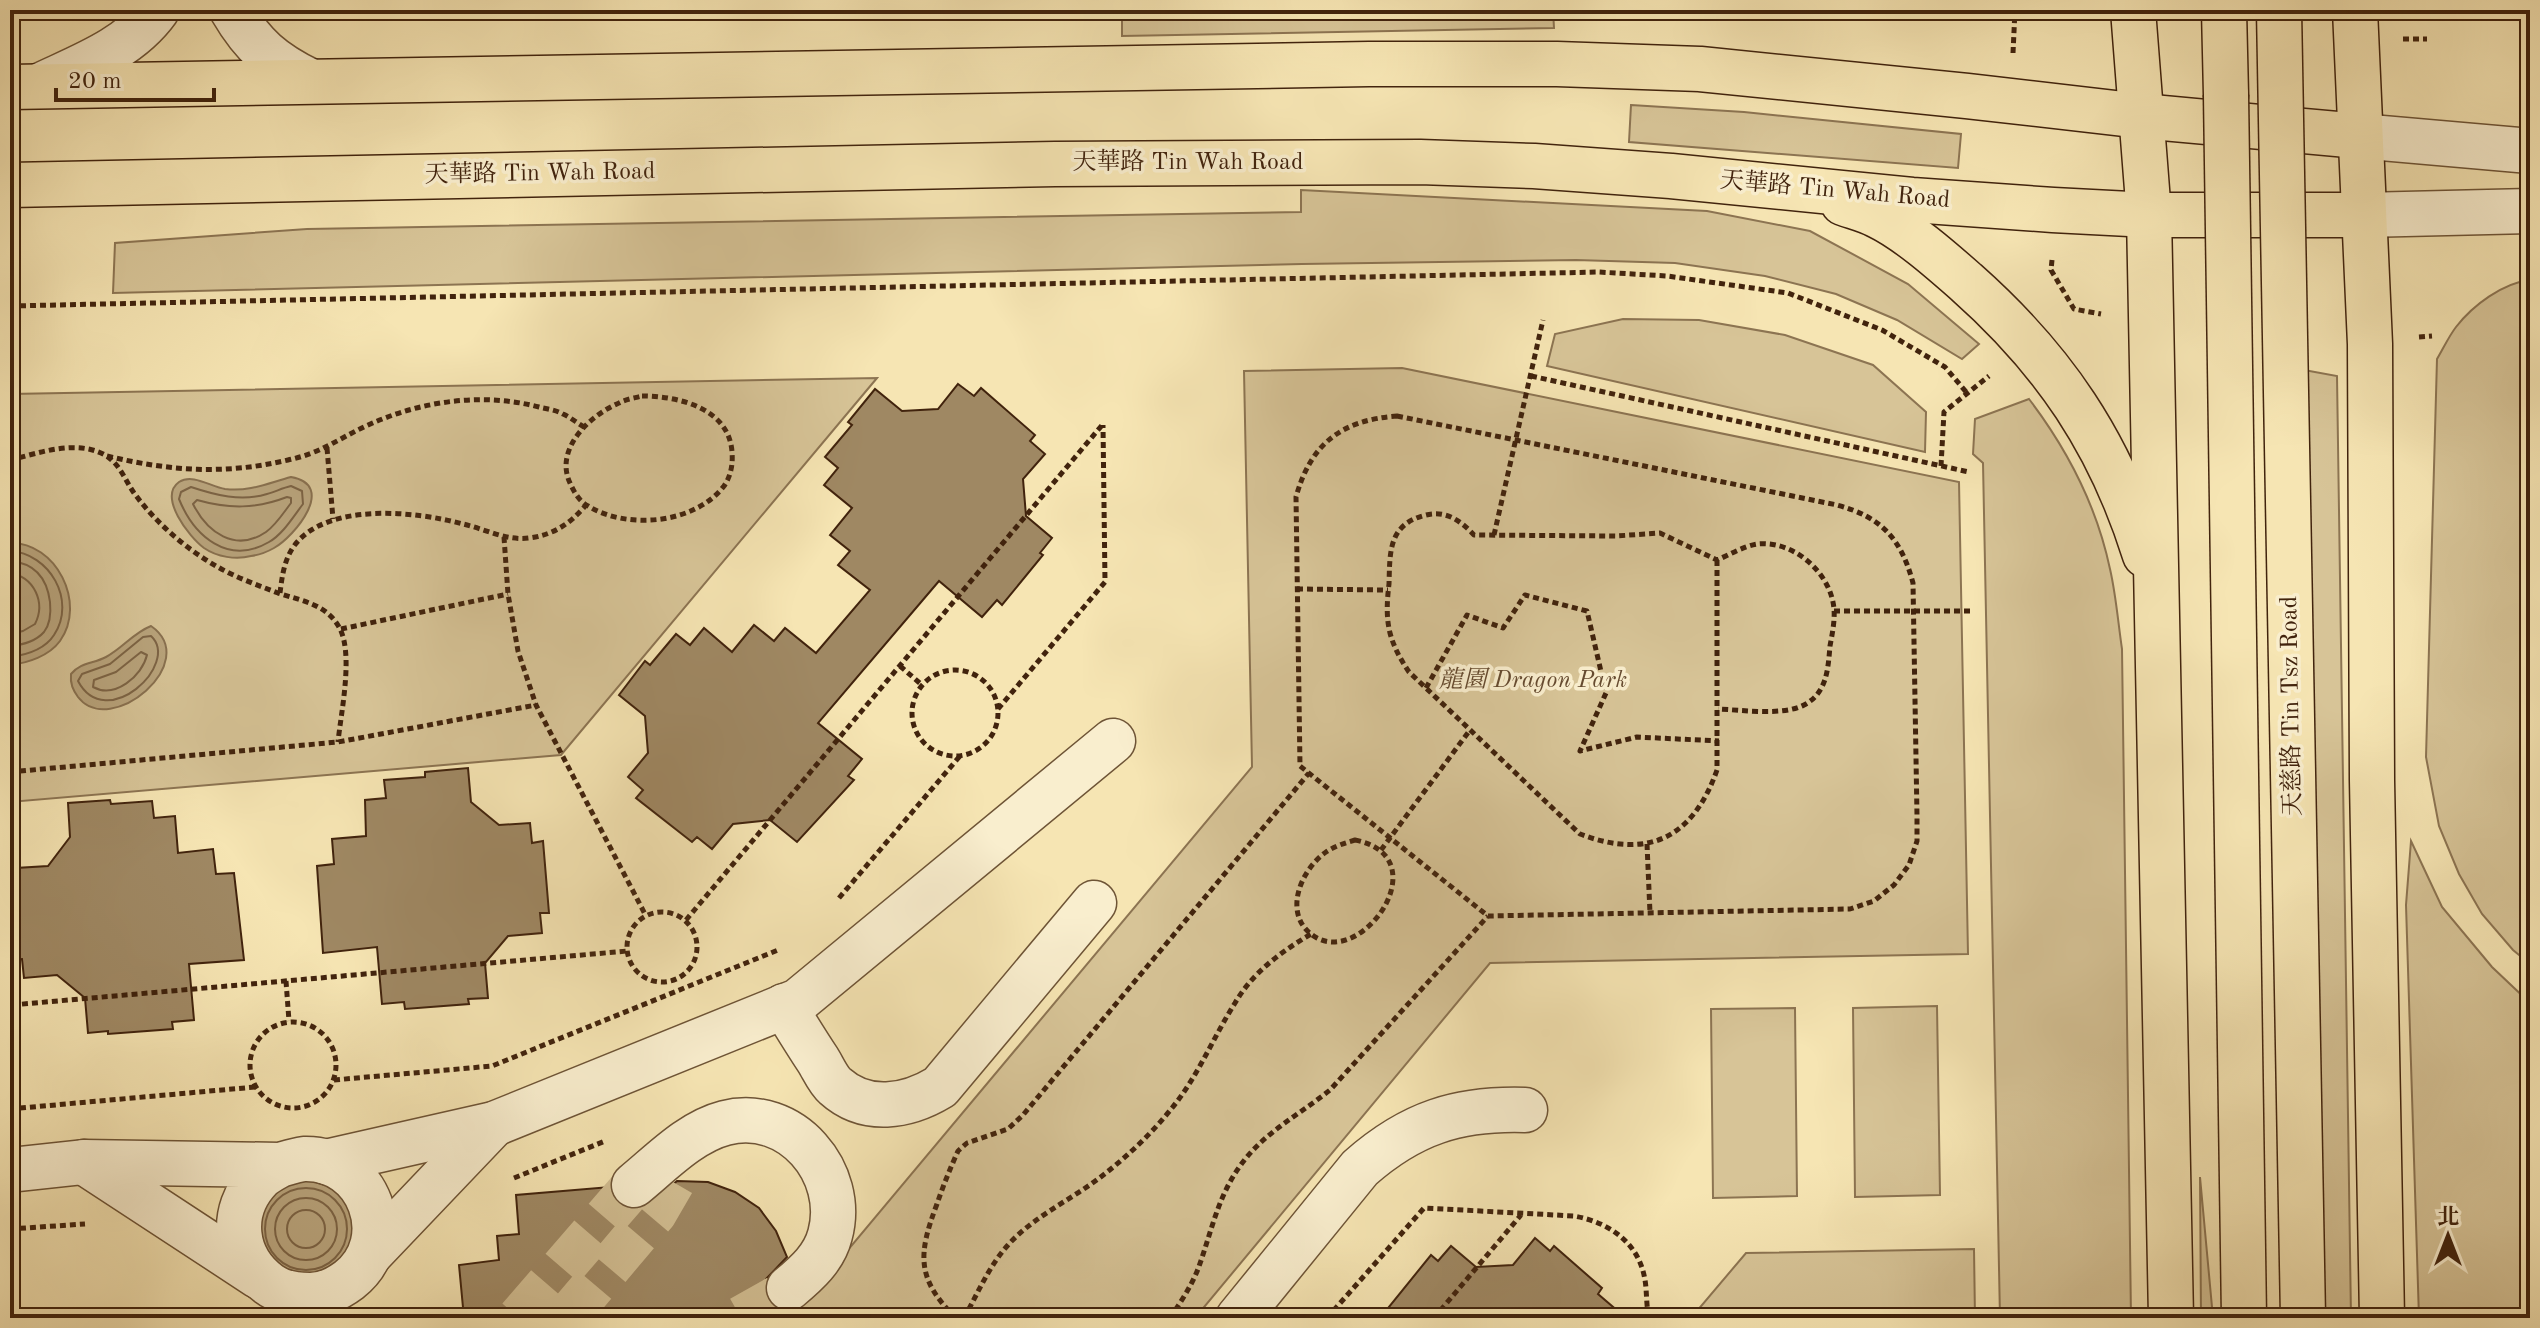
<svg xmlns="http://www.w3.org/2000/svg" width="2540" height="1328" font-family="'Old Standard TT','Noto Serif TC',serif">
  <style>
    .green { fill: #d7c497; stroke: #8c7452; stroke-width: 2 }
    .water { fill: #b8a37b; stroke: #88704f; stroke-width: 2 }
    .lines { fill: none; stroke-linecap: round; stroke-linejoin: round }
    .shore { stroke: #7c6344; stroke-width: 2 }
    .building { fill: #9f8863; stroke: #41230d; stroke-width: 2 }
    .minor-tunnel { stroke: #d2be92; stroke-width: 44; stroke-dasharray: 44 22; stroke-linecap: butt }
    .minor-casing { stroke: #6e5436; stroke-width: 47 }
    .major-casing { stroke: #41230d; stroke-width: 47 }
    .path { stroke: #41230d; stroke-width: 5; stroke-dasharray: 6 4; stroke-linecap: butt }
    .minor { stroke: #f9eece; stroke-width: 44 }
    .major { stroke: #f6e5b3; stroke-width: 44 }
    .major-bridge-casing { stroke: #41230d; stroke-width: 47; stroke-linecap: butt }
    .major-bridge { stroke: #f6e5b3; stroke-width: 44 }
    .labels { text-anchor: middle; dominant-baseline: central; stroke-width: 7; stroke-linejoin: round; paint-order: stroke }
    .street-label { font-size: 24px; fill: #41230d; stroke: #f9eece }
    .park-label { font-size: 24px; font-style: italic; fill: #664b30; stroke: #f9eece }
  </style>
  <rect width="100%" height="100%" fill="#f6e5b3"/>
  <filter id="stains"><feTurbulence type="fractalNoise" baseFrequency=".0025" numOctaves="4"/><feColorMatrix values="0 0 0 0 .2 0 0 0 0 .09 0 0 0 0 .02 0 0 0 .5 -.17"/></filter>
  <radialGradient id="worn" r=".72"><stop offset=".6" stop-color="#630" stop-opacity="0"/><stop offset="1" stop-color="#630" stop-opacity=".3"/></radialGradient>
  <!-- green -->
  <g class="green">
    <path d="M 1122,10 L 1553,10 L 1554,28 L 1122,36 Z"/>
    <path d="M 1631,105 L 1744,112 L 1961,134 L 1958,168 L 1629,142 Z"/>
    <path d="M 1301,190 L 1707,211 L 1810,231 L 1908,284 L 1979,344 L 1962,359 L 1897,320 L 1836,294 L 1765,276 L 1675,263 L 1576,260 L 1302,264 L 113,293 L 115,243 L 307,229 L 1301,212 Z"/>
    <path d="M 2530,280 L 2530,964 L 2513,950 L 2482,914 L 2459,874 L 2439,826 L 2426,757 L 2437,359 C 2443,349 2449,336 2456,327 C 2473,305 2503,283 2530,280 Z"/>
    <path d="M 1623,319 L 1699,320 L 1785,335 L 1873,365 L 1926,412 L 1925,452 L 1547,366 L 1555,334 Z"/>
    <path d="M 1402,368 L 1959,482 L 1968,954 L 1490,963 L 1195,1318 L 791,1318 L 1252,767 L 1244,371 Z"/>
    <path d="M 2304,370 L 2337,376 L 2351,1318 L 2324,1318 Z"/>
    <path d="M 877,378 L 561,755 L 10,802 L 10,394 Z"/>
    <path d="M 2029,399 C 2067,449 2097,507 2110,569 C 2116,595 2118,622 2122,649 L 2131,1318 L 2000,1318 L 1983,463 L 1973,454 L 1975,419 Z"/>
    <path d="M 2411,841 L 2442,907 L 2492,967 L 2530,1003 L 2530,1221 L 2520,1318 L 2419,1318 L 2406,905 Z"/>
    <path d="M 1937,1006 L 1940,1195 L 1855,1197 L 1853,1008 Z"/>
    <path d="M 1795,1008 L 1797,1196 L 1713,1198 L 1711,1009 Z"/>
    <path d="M 2200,1177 L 2213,1318 L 2201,1318 Z"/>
    <path d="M 1974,1249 L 1975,1318 L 1691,1318 L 1746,1253 Z"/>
  </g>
  <!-- water -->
  <g class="water">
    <path d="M 291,477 C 337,485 295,536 274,548 C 267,552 259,555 251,556 C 236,560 217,557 204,548 C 189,537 158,497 179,482 C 193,473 211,487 225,489 C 250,492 268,483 291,477 Z"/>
    <path d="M 10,543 C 56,542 87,603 60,641 C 49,656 28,663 10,665 Z"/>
    <path d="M 151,626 C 203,662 110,739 78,697 C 73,690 70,684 71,674 C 81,662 93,664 106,657 C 123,648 133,633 151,626 Z"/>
    <path d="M 303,1180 C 341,1182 346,1198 356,1231 L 343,1262 L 314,1278 L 283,1273 L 262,1251 L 258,1219 L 273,1193 L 287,1184 Z"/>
  </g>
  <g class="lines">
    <!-- shore -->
    <g class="shore">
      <path d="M 291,486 L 302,491 L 303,504 C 293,517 283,534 269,542 C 228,566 194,536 179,499 L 181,492 L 191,487 C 215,495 241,502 267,494 C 275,492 282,488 291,486 Z"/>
      <path d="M 287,497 L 291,498 L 291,503 C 284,512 276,525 266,532 C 235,553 207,532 193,504 L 197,500 C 229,509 256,509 287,497 Z"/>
      <path d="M 10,551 C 49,553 77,600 54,635 C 45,649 26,655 10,657"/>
      <path d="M 10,561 C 34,563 47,578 50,602 C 51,612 51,623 44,632 C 36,641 22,645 10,646"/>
      <path d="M 10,573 C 34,577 46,602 35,624 L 23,631 L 10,634"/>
      <path d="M 151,636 C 181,664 106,734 78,681 L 82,674 L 110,664 L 143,637 Z"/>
      <path d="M 141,652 L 147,655 C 142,676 115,699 93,687 L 94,680 L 116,672 Z"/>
      <circle cx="306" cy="1229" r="41"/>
      <circle cx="306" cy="1229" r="31"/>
      <circle cx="306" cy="1229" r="19"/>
    </g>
  </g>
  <!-- building -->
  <g class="building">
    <path d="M 958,384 L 974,396 L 981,388 L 1035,435 L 1030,441 L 1045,454 L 1023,479 L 1026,516 L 1052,538 L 1040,553 L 1043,555 L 1002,605 L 997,600 L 982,617 L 939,581 L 818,723 L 862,759 L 848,776 L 854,780 L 797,842 L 770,820 L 733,824 L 712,849 L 697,837 L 692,842 L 636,798 L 643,790 L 628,777 L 648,753 L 645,716 L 619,695 L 645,661 L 650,665 L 676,634 L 690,645 L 704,628 L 732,652 L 754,625 L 774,641 L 785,628 L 816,653 L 870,590 L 838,565 L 850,551 L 830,535 L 852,508 L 824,485 L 838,468 L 825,457 L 852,425 L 848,422 L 875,389 L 902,411 L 938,409 Z"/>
    <path d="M 468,768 L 471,802 L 499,825 L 530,823 L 532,843 L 543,841 L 549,913 L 540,913 L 542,933 L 508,936 L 485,963 L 488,998 L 468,999 L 469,1004 L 405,1009 L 404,1002 L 382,1004 L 377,947 L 323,953 L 317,866 L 334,864 L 332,839 L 366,836 L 365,800 L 386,798 L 384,780 L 425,777 L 425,772 Z"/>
    <path d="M 110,800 L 111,804 L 152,801 L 154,818 L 175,816 L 178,853 L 213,849 L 216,874 L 234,873 L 244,960 L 189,964 L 194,1020 L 172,1022 L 173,1029 L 108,1034 L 108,1031 L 88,1033 L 85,998 L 57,975 L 24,978 L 22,959 L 10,960 L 10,888 L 17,888 L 16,868 L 48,866 L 70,837 L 68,803 Z"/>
    <path d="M 677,1181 L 708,1182 L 735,1192 L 759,1208 L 776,1231 L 787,1257 L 766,1279 L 764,1292 L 770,1305 L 785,1312 L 784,1318 L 464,1318 L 459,1265 L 499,1260 L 497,1236 L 519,1234 L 516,1195 L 610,1187 L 615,1202 L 626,1209 L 638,1210 L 650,1204 Z"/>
    <path d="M 1535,1238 L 1550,1251 L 1554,1246 L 1602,1288 L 1598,1294 L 1626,1318 L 1380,1318 L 1431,1255 L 1438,1261 L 1451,1246 L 1476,1267 L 1513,1265 Z"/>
  </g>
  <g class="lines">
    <!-- minor-tunnel -->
    <g class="minor-tunnel">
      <path d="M 519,1318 L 634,1185"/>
      <path d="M 566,1318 L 655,1213 L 673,1182"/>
      <path d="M 741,1318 L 778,1297 L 789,1288"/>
    </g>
    <defs>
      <g id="minor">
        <path d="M 232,10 C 253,46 273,63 310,81"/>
        <path d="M 39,86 C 81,66 129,49 157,10"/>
        <path d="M 2359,136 L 2530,151"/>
        <path d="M 2363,215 L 2530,211"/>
        <path d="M 784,1006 C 795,1024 806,1042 818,1060 C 823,1068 828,1080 835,1086 C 866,1114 907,1107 940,1087 L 1094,903"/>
        <path d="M 84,1162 L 258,1276"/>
        <path d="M 326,1162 L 494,1124 L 798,1001 L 1113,741"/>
        <path d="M 10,1170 L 84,1162 L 280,1165 C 287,1163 296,1160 304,1159 C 369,1157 400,1240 349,1280 C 337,1289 324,1295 310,1295 C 295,1295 281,1293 269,1284 C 234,1258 228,1211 260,1178 C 265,1173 273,1169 280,1165"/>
        <path d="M 634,1185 C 661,1163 690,1132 725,1123 C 791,1106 847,1173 830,1235 C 824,1258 807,1273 789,1288"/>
        <path d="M 370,1254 L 494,1124"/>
        <path d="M 1238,1318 L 1360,1168 C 1411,1123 1458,1108 1525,1110"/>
      </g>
      <g id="major">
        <path d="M 2133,10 L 2149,215 L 2171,1318"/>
        <path d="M 2224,10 L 2226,95"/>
        <path d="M 2355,10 L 2370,344 L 2372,780 L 2382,1318"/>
        <path d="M 10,87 L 1369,64 L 1557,64 L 1700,69 L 1967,96 L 2141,116 L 2359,136"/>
        <path d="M 10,185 L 1055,164 L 1420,162 L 1534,166 L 1671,176 L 1912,200 L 2053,210 L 2149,215 L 2363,215"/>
        <path d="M 1843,203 C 1854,207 1867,210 1878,216 C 1907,230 1941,260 1966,282 C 2054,360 2110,443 2145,555"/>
      </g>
    </defs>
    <!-- minor casing -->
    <use href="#minor" class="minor-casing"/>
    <!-- major casing -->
    <use href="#major" class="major-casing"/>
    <!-- path -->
    <g class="path">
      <path d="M 2403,39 L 2427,39"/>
      <path d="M 2013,53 L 2015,10"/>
      <path d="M 2052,260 L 2051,270 L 2074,309 L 2101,314"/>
      <path d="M 10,306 L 1599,272 L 1667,276 L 1788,293 L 1882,330 L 1945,367 L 1967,393"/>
      <path d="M 2419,337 L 2432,336"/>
      <path d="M 1531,376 L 1969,472"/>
      <path d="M 642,396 C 678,396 729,408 732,452 C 733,464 731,476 724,486 C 695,524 627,530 588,506 C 579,501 574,492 570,483 C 554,449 590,415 619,403 C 626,399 635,398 642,396 Z"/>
      <path d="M 1397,416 L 1837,505 C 1881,517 1901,538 1913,583 L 1917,816 L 1917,841 L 1909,865 L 1894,885 L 1874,901 L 1850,909 L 1488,916 L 1300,766 L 1296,497 C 1311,443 1342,420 1397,416 Z"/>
      <path d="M 327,448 L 333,519"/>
      <path d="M 107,456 C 170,471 224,475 288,460 C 321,453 338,439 366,426 C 420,401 481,392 539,407 C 547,409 556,410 563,414 C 570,417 577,423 584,427"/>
      <path d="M 10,460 C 39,453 76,439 105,455 C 120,464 125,480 134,493 C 156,523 185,548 216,566 C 235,577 257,585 278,593 C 302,601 326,604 339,627 C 354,653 341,712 338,742"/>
      <path d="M 1941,466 L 1944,412 L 1989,376"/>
      <path d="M 1494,535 L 1543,320"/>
      <path d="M 504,537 L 508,594 L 518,651 L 536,705 L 646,916"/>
      <path d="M 1717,560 L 1717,770 C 1693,838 1648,860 1580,834 L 1409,672 C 1401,660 1394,648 1390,633 C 1386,617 1387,601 1389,584 C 1390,552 1388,524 1426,515 C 1446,510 1461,521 1474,535 L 1616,536 L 1660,533 L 1717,560 C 1729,555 1744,546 1757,544 C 1794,540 1831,573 1834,609 C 1835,621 1832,635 1830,646 C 1828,669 1827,693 1804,705 C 1783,716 1742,710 1718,709"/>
      <path d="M 1297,589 L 1388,590"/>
      <path d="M 280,593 C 282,577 284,560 294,546 C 326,502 416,511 463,524 C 485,529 506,541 529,538 C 553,535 570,524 586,505"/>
      <path d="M 1834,611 L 1972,611"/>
      <path d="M 341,629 L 508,594"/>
      <path d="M 900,666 L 922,685"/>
      <circle cx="955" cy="713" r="43"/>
      <path d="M 1426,688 L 1467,615 L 1503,628 L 1525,595 L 1587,611 L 1606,693 L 1580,751 L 1637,737 L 1719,741"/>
      <path d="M 998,709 L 1105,582 L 1103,425"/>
      <path d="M 10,772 L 338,742 L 536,705"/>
      <path d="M 1355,840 C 1438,856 1366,964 1317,938 C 1281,918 1299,871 1326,852 C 1335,846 1345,843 1355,840 Z"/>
      <path d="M 1647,844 L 1650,913"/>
      <path d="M 1381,850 L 1470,730"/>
      <path d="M 839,898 L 960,756"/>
      <circle cx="662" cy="947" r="35"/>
      <path d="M 686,920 L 1103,424"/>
      <path d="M 286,981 L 289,1021"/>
      <path d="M 10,1000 L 10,1015"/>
      <path d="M 12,1005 L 627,951"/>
      <circle cx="293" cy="1065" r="43"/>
      <path d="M 334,1080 L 492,1066 L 778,950"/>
      <path d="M 10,1109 L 255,1087"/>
      <path d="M 514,1178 L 605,1141"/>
      <path d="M 10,1229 L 85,1224"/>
      <path d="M 956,1318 C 916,1279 918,1254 937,1204 C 943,1186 950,1169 958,1151 L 967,1143 L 1008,1129 L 1023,1115 L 1309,773"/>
      <path d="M 964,1318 C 978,1293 989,1266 1008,1245 C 1034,1216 1071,1200 1102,1176 C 1128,1156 1152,1133 1172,1108 C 1198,1076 1213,1038 1235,1003 C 1253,972 1281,952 1311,934"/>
      <path d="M 1170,1318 C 1180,1303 1191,1287 1198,1269 C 1211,1234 1217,1198 1240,1166 C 1263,1133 1299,1115 1330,1090 L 1488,916"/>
      <path d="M 1327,1318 L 1424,1208 L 1574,1216 C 1608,1222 1639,1242 1645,1280 C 1647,1292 1646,1305 1649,1318"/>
      <path d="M 1434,1318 L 1521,1215"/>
      <path d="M 1803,1318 C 1818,1310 1832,1311 1848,1318"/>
    </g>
    <!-- minor -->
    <use href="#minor" class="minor"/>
    <!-- major -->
    <use href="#major" class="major"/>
    <defs>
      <g id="major-bridge">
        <path d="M 2279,10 L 2303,1318"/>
        <path d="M 2226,95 L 2244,1318"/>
      </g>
    </defs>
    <!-- major-bridge casing -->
    <use href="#major-bridge" class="major-bridge-casing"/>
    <!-- major-bridge -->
    <use href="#major-bridge" class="major-bridge"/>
  </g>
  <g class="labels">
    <!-- street labels -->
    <g class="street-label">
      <text x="1188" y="163">天華路 Tin Wah Road</text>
      <text transform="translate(540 174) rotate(-1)">天華路 Tin Wah Road</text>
      <text transform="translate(1835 191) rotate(5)">天華路 Tin Wah Road</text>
      <text transform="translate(2292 706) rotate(-91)">天慈路 Tin Tsz Road</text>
    </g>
    <!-- park labels -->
    <g class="park-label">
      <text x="1533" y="681">龍園 Dragon Park</text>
    </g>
  </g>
  <!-- margin -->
  <rect width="2540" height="1328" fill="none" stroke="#f6e5b3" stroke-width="40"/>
  <rect x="12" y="12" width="2516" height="1304" fill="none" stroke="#41230d" stroke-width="4"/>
  <rect x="20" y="20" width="2500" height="1288" fill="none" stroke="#41230d" stroke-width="2"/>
  <!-- north arrow -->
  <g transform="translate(2448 1236)" stroke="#f9eece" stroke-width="6" paint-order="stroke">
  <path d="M0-6L14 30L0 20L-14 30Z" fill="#41230d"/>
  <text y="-12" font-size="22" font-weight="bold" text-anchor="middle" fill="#41230d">北</text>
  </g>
  <!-- scale -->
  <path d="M56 88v12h158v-12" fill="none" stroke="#41230d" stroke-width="4"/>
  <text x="68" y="88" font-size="24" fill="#41230d" stroke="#f9eece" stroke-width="6" paint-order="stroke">20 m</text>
  <rect width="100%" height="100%" filter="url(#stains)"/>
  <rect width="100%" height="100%" fill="url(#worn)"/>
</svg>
